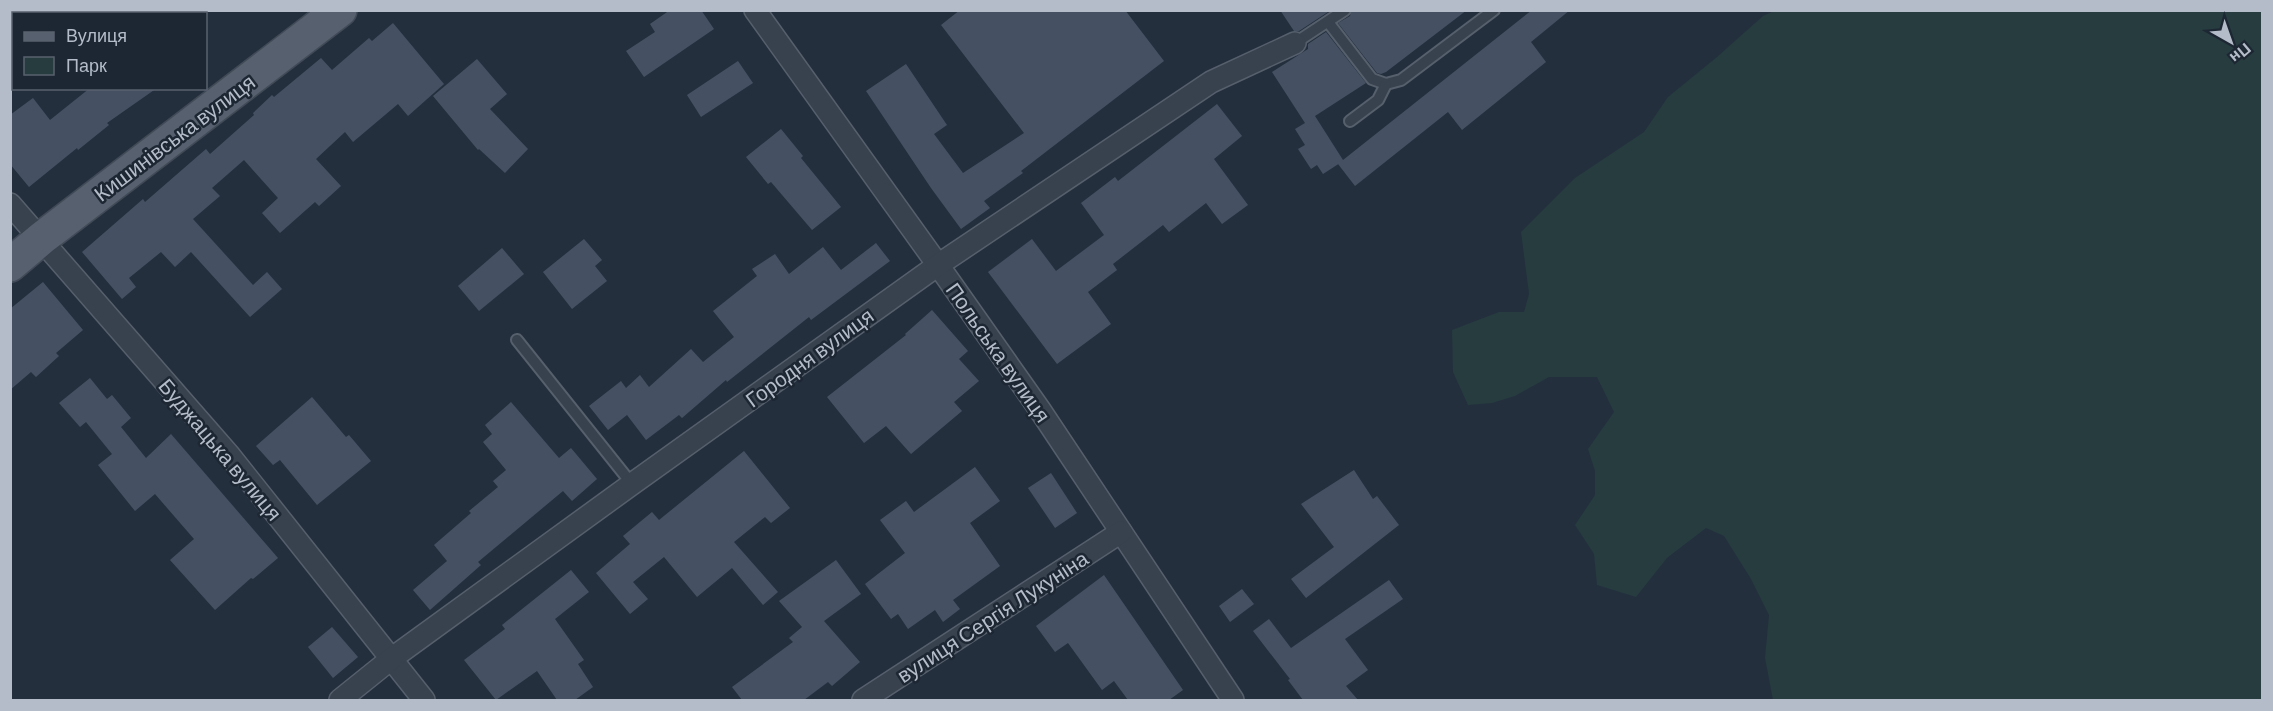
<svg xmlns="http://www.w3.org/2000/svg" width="2273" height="711" font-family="Barlow,sans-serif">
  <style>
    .green { fill: #263c3f }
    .building { fill: #455162 }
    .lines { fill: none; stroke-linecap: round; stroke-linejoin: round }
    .service-casing { stroke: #565f6c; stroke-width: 14 }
    .minor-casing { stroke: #565f6c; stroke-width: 24 }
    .primary-casing { stroke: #414a57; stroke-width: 36 }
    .service { stroke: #38414e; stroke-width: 10 }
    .minor { stroke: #38414e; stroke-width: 21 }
    .primary { stroke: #56606e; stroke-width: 33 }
    .labels { text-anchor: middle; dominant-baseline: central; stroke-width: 5; stroke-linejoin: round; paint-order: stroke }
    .street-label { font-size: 21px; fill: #b4bcc9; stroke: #1d2633 }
  </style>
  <rect width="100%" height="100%" fill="#242f3e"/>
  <!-- green -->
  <path class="green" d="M 1774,11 L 2262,11 L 2262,700 L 1773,700 L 1765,658 L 1769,615 L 1751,579 L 1724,536 L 1706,528 L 1667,558 L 1636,597 L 1597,585 L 1594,554 L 1575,525 L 1595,495 L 1595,471 L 1588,449 L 1614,412 L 1597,377 L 1549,377 L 1515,396 L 1492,403 L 1468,405 L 1453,372 L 1452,330 L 1499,312 L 1524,312 L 1529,294 L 1521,232 L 1575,178 L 1644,132 L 1668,97 L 1717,57 L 1763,16 Z"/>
  <!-- building -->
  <g class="building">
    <path d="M 670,10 L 701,10 L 714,29 L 644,77 L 626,51 L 655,32 L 650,24 Z"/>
    <path d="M 960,10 L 1125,10 L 1164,61 L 1021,171 L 1023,173 L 984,201 L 990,208 L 961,229 L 931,188 L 866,91 L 906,64 L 947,125 L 934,134 L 963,173 L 1024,133 L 941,25 Z"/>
    <path d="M 1280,10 L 1331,10 L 1299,31 L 1294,31 Z"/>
    <path d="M 1352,10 L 1467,10 L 1386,72 L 1381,74 L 1377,73 L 1338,23 L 1350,16 Z"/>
    <path d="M 1532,10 L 1570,10 L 1531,42 L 1546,62 L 1462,130 L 1448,112 L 1355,186 L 1338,164 L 1340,163 L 1323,174 L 1317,165 L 1311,169 L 1298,149 L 1305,145 L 1295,129 L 1305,123 L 1272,72 L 1308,49 L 1308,44 L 1326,32 L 1366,83 L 1315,116 L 1343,160 Z"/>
    <path d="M 393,23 L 444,84 L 408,116 L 398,104 L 353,142 L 345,132 L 316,159 L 341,186 L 319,206 L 315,202 L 280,233 L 262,213 L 278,198 L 244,160 L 212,188 L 220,196 L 193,219 L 253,285 L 267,272 L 282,289 L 250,317 L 191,252 L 175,267 L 161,252 L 129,278 L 136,287 L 122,299 L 82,252 L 143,199 L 145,202 L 206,149 L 210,154 L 254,115 L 253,113 L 272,95 L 274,97 L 321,58 L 332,70 L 369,38 L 372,41 Z"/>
    <path d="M 477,59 L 507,94 L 490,109 L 528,149 L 505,173 L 479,149 L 478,150 L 433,96 Z"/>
    <path d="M 738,61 L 753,83 L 701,117 L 687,95 Z"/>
    <path d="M 90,88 L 157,88 L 107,123 L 109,125 L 78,150 L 77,148 L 29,187 L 10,164 L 10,115 L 33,98 L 50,120 Z"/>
    <path d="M 1217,104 L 1242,136 L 1214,159 L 1248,205 L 1222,224 L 1206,203 L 1169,232 L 1163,225 L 1113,264 L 1117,270 L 1088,292 L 1111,324 L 1057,364 L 988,272 L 1032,239 L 1056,271 L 1104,235 L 1081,203 L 1115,177 L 1118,181 Z"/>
    <path d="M 781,129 L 803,156 L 801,158 L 841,207 L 812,230 L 771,182 L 768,184 L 746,157 Z"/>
    <path d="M 584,239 L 602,260 L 595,266 L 607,281 L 572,309 L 543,272 Z"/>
    <path d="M 876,243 L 890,261 L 811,320 L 809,317 L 727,382 L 726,380 L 682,418 L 679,415 L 646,440 L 627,415 L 608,430 L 589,406 L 621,381 L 626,388 L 640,375 L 649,387 L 691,349 L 703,362 L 734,337 L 713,311 L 757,276 L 752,269 L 775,254 L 789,274 L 823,247 L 841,270 Z"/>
    <path d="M 502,248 L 524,274 L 479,311 L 458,286 Z"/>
    <path d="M 43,282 L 83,330 L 56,353 L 59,356 L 36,377 L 31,372 L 10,390 L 10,309 Z"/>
    <path d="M 932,310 L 968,351 L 959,359 L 979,381 L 954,402 L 962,411 L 911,454 L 886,426 L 864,443 L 827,397 L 906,335 L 905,334 Z"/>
    <path d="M 90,378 L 107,399 L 112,395 L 131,418 L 121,427 L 146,458 L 171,434 L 278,558 L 253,579 L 251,578 L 215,610 L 170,560 L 194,539 L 155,494 L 135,511 L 98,465 L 112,454 L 86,422 L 80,427 L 59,403 Z"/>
    <path d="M 312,397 L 346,437 L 349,435 L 371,461 L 317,505 L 280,460 L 273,465 L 256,446 Z"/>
    <path d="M 511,402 L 559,458 L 571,448 L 597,479 L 572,501 L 563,491 L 478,562 L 481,565 L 430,610 L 413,590 L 447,561 L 434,545 L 471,513 L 469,511 L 498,487 L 493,481 L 506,470 L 483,442 L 492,434 L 485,425 Z"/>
    <path d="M 744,451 L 790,508 L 771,523 L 765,517 L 734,542 L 778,592 L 763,605 L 732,568 L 697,597 L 664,557 L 633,582 L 648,599 L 630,614 L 596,573 L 630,544 L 623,536 L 652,512 L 659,520 Z"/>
    <path d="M 975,467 L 1000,501 L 970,523 L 1000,566 L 953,600 L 960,609 L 943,622 L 935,610 L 908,629 L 898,614 L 891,619 L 865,584 L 905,553 L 880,520 L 906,501 L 914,512 Z"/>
    <path d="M 1354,470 L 1373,499 L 1377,496 L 1399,525 L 1306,598 L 1291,579 L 1334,547 L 1301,504 Z"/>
    <path d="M 1051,473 L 1077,513 L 1055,528 L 1028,488 Z"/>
    <path d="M 836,560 L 861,594 L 824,621 L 860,662 L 832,686 L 828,682 L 804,700 L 742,700 L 732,687 L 793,642 L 789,638 L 802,627 L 779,601 Z"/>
    <path d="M 571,570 L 589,592 L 555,619 L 584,660 L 578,664 L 593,687 L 575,700 L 557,700 L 537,671 L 496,700 L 464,660 L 505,629 L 502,625 Z"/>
    <path d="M 1104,575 L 1183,690 L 1169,700 L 1128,700 L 1114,681 L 1102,690 L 1068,643 L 1055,652 L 1036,626 Z"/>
    <path d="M 1389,580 L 1403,599 L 1345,639 L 1368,670 L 1346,686 L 1358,700 L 1303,700 L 1288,680 L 1290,679 L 1253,631 L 1269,619 L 1291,648 Z"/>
    <path d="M 1242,589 L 1254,604 L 1230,622 L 1219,606 Z"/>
    <path d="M 332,627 L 358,657 L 333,678 L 308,647 Z"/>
  </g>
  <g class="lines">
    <defs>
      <g id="service">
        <path d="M 1328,22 L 1372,79 L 1386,84 L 1401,80 L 1494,10"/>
        <path d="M 1295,43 L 1345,10"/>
        <path d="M 1350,121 L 1378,100 L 1386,84"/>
        <path d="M 517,340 L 632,484"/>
      </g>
      <g id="minor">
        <path d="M 755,10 L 938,265 L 1040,410 L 1233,700"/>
        <path d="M 10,204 L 230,456 L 424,700"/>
        <path d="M 340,700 L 391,659 L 632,484 L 938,265 L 1211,82 L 1295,43"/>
        <path d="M 863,700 L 1121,532"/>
      </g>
      <path id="primary" d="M 10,265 L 42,238 L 340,10"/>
    </defs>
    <!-- service casing -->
    <use href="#service" class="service-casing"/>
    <!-- minor casing -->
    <use href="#minor" class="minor-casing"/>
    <!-- primary casing -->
    <use href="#primary" class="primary-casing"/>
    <!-- service -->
    <use href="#service" class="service"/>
    <!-- minor -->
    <use href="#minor" class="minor"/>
    <!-- primary -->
    <use href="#primary" class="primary"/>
  </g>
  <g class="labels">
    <!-- street labels -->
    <g class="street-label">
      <text transform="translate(174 137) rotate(-37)">Кишинівська вулиця</text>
      <text transform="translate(999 352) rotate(55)">Польська вулиця</text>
      <text transform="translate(809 357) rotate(-36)">Городня вулиця</text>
      <text transform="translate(221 449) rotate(50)">Буджацька вулиця</text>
      <text transform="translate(992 616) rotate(-33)">вулиця Сергія Лукуніна</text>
    </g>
  </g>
  <!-- border -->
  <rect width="2273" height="711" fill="none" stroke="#b4bcc9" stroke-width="24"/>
  <!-- legend -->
  <rect x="12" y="12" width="195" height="78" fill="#1d2633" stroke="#59626f" stroke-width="1.5"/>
  <rect x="24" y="32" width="30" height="9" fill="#56606e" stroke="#59626f" stroke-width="1.5"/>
  <text x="66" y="42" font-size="18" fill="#b4bcc9">Вулиця</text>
  <rect x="24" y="57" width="30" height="18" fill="#263c3f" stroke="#59626f" stroke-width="1.5"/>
  <text x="66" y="72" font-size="18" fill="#b4bcc9">Парк</text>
  <!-- north arrow -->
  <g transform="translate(2231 42) rotate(140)" stroke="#1d2633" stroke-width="4.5" paint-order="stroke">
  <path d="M0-4.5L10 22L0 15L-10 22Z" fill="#b4bcc9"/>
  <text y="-9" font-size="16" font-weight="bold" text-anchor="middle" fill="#b4bcc9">Пн</text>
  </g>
</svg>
